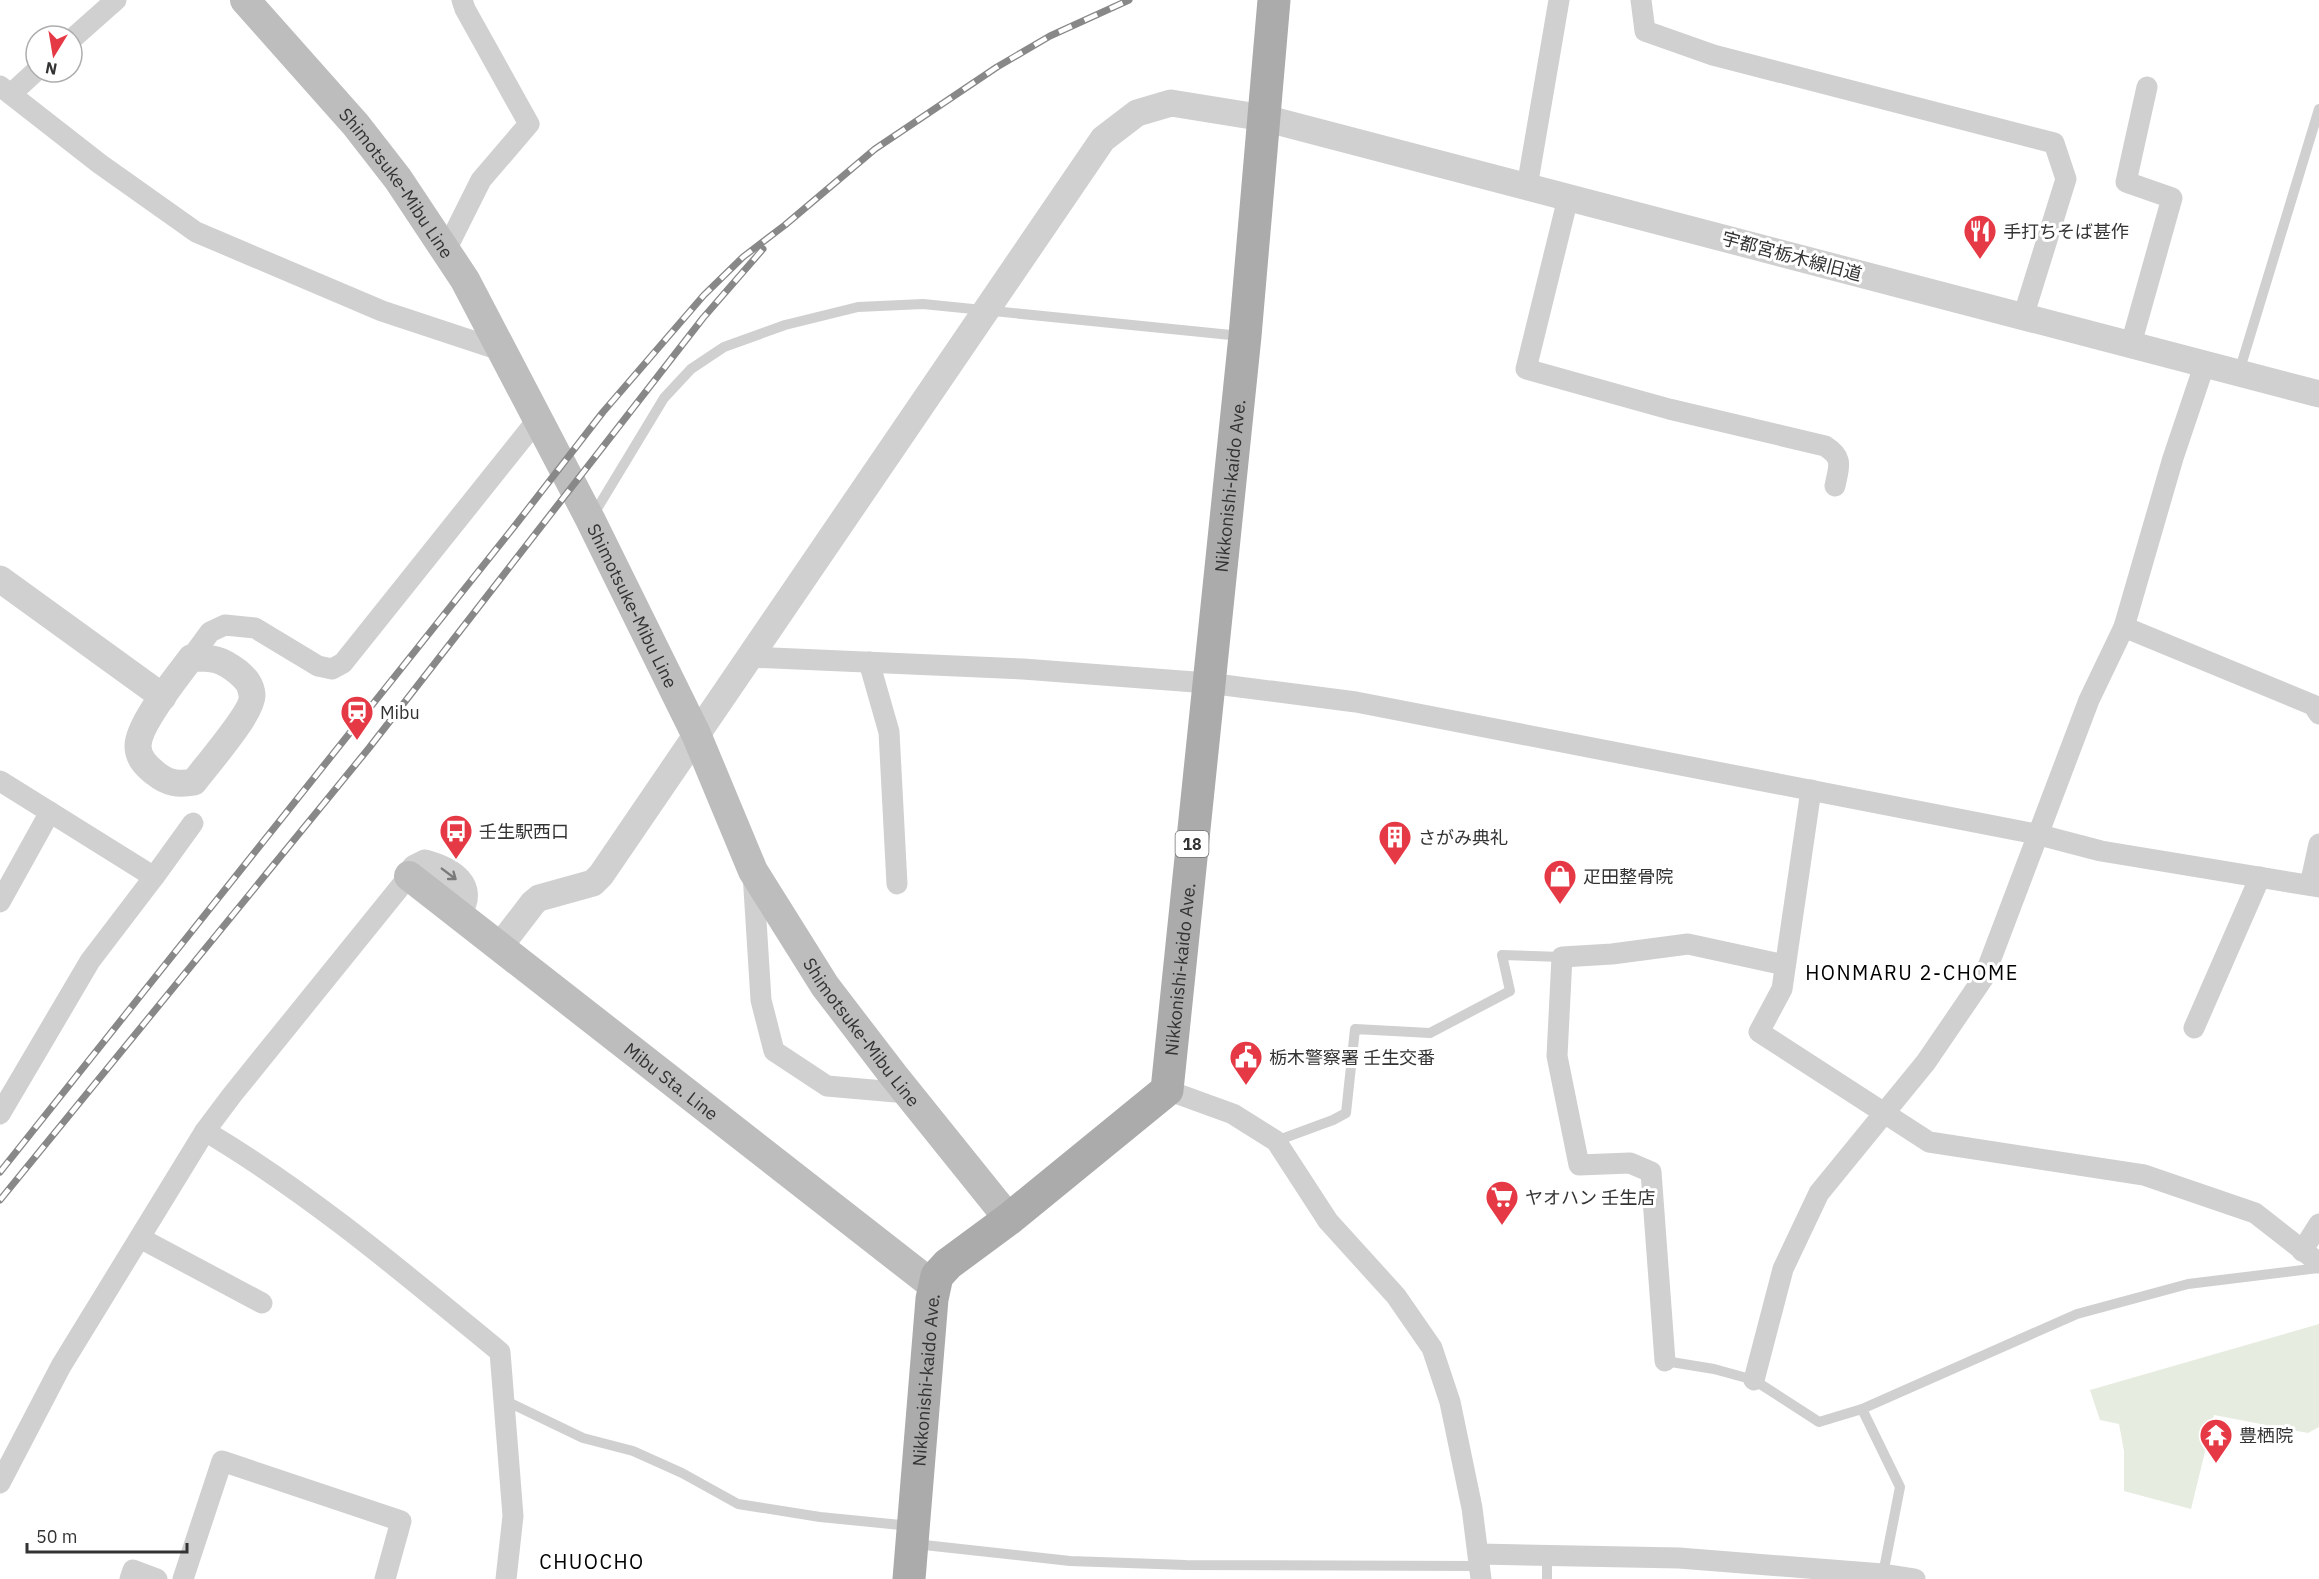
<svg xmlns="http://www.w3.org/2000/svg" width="2319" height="1579" font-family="'IBM Plex Sans','Noto Sans JP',sans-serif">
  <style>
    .green { fill: #e6ecdf }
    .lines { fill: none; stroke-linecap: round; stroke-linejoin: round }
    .service { stroke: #d0d0d0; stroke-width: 10 }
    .minor { stroke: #d0d0d0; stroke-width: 21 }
    .tertiary { stroke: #d0d0d0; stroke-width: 27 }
    .secondary { stroke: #bdbdbd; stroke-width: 30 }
    .primary { stroke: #ababab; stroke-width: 33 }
    .rail-casing { stroke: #888; stroke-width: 7 }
    .rail { stroke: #fff; stroke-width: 4.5; stroke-dasharray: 14; stroke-linecap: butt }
    .oneway { stroke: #7a7a7a }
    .labels { text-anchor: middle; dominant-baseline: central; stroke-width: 6; stroke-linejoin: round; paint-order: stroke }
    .shield { fill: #fff; stroke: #707070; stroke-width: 1.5 }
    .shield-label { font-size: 16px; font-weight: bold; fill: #333 }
    .street-label { font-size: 18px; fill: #333; stroke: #fff }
    .poi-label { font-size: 18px; fill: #333; stroke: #fff; text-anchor: start }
    .neighbourhood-label { font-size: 20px; letter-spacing: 1.5px; fill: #000; stroke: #fff }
  </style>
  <rect width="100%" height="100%" fill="#fff"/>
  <!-- green -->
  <path class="green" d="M 2319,1324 L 2319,1427 L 2308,1433 L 2214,1415 L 2191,1509 L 2124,1491 L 2124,1451 L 2119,1424 L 2100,1420 L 2090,1390 Z"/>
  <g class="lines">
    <!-- service -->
    <g class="service">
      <path d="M 2239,372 L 2319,109"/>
      <path d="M 592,517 L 664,398 L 691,369 L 724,347 L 785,325 L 858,307 L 923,304 L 1241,336"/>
      <path d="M 1276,1141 L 1333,1120 L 1346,1113 L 1355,1029 L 1430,1033 L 1510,991 L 1502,955 L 1562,957"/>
      <path d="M 1665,1361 L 1714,1369 L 1754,1380 L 1819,1422 L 1862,1409 L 2077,1314 L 2188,1284 L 2319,1268"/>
      <path d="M 504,1400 L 583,1438 L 633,1451 L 682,1473 L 738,1504 L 820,1517 L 911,1526"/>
      <path d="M 1862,1409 L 1900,1487 L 1883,1574"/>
      <path d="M 915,1544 L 1070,1561 L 1186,1565 L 1480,1566"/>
      <path d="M 1547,1579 L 1547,1555"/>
    </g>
    <!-- minor -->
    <g class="minor">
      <path d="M 1641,0 L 1645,31 L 1713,55 L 2054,143 L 2066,179 L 2023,317"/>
      <path d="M 72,39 L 116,0"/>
      <path d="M 0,86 L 100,164 L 196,232 L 382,311 L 503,351"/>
      <path d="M 11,94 L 36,71"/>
      <path d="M 1527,187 L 1559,0"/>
      <path d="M 1568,198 L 1526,369 L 1669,409 L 1825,446 C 1844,458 1839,466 1835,486"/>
      <path d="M 446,250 L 481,180 L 529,124 L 465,9 L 462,0"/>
      <path d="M 2131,344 L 2172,198 L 2126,182 L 2147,87"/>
      <path d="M 2124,627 L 2313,705 L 2319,714"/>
      <path d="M 750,657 L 1023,669 L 1208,683 L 1356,702 L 2036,834 L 2101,851 L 2319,887"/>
      <path d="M 191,658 L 210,632 L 225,625 L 255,628 L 318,666 L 332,669 L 343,663 L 538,419"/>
      <path d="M 869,662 L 889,732 L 897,884"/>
      <path d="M 0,781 L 154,877"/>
      <path d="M 1811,790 L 1782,989 L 1759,1032 L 1929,1142 L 2144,1175 L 2255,1213 L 2319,1263"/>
      <path d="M 753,873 L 761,1000 L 774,1051 L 827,1086 L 907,1093"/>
      <path d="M 2310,885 L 2319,844"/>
      <path d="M 0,902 L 50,812"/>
      <path d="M 2194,1028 L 2260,877"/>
      <path d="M 1167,1090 L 1233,1114 L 1276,1141 L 1328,1221 L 1396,1296 L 1432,1348 L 1450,1402 L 1472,1508 L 1481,1579"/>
      <path d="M 0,1114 L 90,961 L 154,877 L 193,823"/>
      <path d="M 205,1131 C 311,1194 405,1274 500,1352 L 513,1516 L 506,1579"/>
      <path d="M 140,1238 L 262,1303"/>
      <path d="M 2302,1251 L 2319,1224"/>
      <path d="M 1665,1361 L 1651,1172 L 1630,1163 L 1579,1165 L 1557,1056 L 1562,957 L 1612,954 L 1688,944 L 1785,965"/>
      <path d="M 1754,1380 L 1783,1269 L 1819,1193 L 1926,1062 L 1984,977 L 2089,700 L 2124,627 L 2173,458 L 2205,363"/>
      <path d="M 0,1483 L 61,1366 L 205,1131 L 232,1095 L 409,876"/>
      <path d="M 1479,1554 L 1679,1558 L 1883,1574 L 1915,1579"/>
      <path d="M 130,1579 L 133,1570 L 157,1579"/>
      <path d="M 183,1579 L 222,1461 L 401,1521 L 385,1579"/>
    </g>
    <!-- tertiary -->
    <g class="tertiary">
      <path d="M 0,579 L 163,697"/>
      <path d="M 191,658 C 213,658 220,658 238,672 C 246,679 251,684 252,695 C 254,711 206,766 194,782 C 178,785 167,783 155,773 C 146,766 138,758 138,746 C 138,724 177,677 191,658 Z"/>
      <path d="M 409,876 L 415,868 L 425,863 C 451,870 477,886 458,913"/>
      <path d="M 500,946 L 533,903 L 539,898 L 593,883 L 601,875 L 1103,139 L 1137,113 L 1171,103 L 1264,118 L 2319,394"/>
    </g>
    <!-- secondary -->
    <g class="secondary">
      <path id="s1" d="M 245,0 L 356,125 L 398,179 L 465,280 L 590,519 L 696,734 L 753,871 L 825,986 L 894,1076 L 1009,1219"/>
      <path id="s2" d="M 409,876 L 934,1286"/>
    </g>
    <!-- primary -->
    <path class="primary" id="s3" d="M 909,1579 L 932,1299 L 937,1276 L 948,1264 L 1009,1219 L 1167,1090 L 1245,336 L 1274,0"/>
    <defs>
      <g id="rail">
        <path d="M 0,1172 L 517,523 L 603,412 L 704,295 L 743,257 L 785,225 L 875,149 L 997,67 L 1050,36 L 1129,0"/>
        <path d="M 0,1200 L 369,748 L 703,318 L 763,249"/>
      </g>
    </defs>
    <!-- rail casing -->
    <use href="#rail" class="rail-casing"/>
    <!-- rail -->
    <use href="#rail" class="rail"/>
  </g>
  <!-- one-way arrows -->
  <defs><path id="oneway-shaft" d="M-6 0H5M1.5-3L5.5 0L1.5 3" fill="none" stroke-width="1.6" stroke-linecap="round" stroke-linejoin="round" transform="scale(1.5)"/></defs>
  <use class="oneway" href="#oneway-shaft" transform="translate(449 874) rotate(37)"/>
  <!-- icons -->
  <defs>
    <symbol id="restaurant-pin" viewBox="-11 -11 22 30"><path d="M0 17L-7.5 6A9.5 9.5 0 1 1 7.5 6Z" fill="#e63946" stroke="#fff"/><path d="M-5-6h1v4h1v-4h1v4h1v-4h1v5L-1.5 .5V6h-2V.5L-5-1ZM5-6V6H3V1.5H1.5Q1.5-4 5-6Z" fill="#fff"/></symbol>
    <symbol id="station-pin" viewBox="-11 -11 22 30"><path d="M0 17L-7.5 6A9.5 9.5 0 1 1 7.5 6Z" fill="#e63946" stroke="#fff"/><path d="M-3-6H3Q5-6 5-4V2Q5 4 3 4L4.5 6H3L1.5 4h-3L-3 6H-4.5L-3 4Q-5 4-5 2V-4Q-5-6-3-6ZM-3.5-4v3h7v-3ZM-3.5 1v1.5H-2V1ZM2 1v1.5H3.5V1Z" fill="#fff"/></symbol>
    <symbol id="bus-pin" viewBox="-11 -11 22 30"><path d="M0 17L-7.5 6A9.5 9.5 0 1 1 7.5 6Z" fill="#e63946" stroke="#fff"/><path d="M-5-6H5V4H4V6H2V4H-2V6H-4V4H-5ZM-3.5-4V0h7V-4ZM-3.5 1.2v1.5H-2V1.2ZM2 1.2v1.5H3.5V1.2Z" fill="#fff"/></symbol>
    <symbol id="building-pin" viewBox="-11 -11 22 30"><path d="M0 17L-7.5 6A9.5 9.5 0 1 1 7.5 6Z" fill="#e63946" stroke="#fff"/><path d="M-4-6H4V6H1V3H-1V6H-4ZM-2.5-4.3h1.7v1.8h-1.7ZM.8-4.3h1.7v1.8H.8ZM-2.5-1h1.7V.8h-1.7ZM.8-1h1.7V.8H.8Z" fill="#fff"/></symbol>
    <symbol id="shop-pin" viewBox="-11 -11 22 30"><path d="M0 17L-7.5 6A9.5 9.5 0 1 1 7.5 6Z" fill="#e63946" stroke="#fff"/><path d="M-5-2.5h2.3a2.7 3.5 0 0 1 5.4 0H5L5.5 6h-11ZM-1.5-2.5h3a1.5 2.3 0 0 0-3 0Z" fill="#fff"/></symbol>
    <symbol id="civic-pin" viewBox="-11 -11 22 30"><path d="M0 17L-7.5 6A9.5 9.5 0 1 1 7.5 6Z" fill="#e63946" stroke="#fff"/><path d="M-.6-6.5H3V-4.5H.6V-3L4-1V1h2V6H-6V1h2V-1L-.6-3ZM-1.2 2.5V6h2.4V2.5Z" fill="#fff"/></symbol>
    <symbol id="supermarket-pin" viewBox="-11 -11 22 30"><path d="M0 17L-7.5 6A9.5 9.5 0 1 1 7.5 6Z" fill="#e63946" stroke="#fff"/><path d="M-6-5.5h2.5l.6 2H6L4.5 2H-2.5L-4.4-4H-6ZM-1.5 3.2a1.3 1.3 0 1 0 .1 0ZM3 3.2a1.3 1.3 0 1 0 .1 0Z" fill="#fff"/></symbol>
    <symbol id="temple-pin" viewBox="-11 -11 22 30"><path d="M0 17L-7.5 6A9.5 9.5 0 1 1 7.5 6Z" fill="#e63946" stroke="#fff"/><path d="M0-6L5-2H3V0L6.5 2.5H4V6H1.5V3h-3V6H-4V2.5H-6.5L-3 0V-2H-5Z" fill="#fff"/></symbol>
  </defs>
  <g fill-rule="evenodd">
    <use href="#restaurant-pin" x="1961" y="212" width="38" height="52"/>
    <use href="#station-pin" x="338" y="693" width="38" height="52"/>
    <use href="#bus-pin" x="437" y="812" width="38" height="52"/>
    <use href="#building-pin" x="1376" y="818" width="38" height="52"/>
    <use href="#shop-pin" x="1541" y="857" width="38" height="52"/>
    <use href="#civic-pin" x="1227" y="1038" width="38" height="52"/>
    <use href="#supermarket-pin" x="1483" y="1178" width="38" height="52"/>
    <use href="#temple-pin" x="2197" y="1416" width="38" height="52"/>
  </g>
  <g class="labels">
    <!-- shield labels -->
    <rect class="shield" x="1175.5" y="831" width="33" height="26" rx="4.5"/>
    <g class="shield-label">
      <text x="1192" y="844">18</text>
    </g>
    <!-- street labels -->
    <g class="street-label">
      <text stroke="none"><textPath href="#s1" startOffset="238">Shimotsuke-Mibu Line</textPath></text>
      <text transform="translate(1792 256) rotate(15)">宇都宮栃木線旧道</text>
      <text stroke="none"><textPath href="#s3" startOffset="1208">Nikkonishi-kaido Ave.</textPath></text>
      <text stroke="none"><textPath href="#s1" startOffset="723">Shimotsuke-Mibu Line</textPath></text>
      <text stroke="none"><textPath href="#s3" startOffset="722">Nikkonishi-kaido Ave.</textPath></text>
      <text stroke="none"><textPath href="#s1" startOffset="1209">Shimotsuke-Mibu Line</textPath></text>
      <text stroke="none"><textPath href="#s2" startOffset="333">Mibu Sta. Line</textPath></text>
      <text stroke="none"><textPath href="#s3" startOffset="200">Nikkonishi-kaido Ave.</textPath></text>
    </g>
    <!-- poi labels -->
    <g class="poi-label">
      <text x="2003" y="231">手打ちそば甚作</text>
      <text x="380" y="712">Mibu</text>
      <text x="479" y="831">壬生駅西口</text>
      <text x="1418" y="837">さがみ典礼</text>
      <text x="1583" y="876">疋田整骨院</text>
      <text x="1269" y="1057">栃木警察署 壬生交番</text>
      <text x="1525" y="1197">ヤオハン 壬生店</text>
      <text x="2239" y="1435">豊栖院</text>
    </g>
    <!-- neighbourhood labels -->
    <g class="neighbourhood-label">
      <text x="1912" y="972">HONMARU 2-CHOME</text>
      <text x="592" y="1561">CHUOCHO</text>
    </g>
  </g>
  <!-- north arrow -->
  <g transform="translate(54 54) rotate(191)"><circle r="28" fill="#ffffff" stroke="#adadad" stroke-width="1.5"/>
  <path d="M0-4.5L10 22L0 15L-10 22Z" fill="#e63946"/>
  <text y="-9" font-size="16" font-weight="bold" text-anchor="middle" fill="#333333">N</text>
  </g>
  <!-- scale -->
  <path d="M27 1543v9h160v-9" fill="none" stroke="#333333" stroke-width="3"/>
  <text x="36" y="1543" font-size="18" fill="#333333" stroke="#ffffff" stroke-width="4.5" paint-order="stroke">50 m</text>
</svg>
